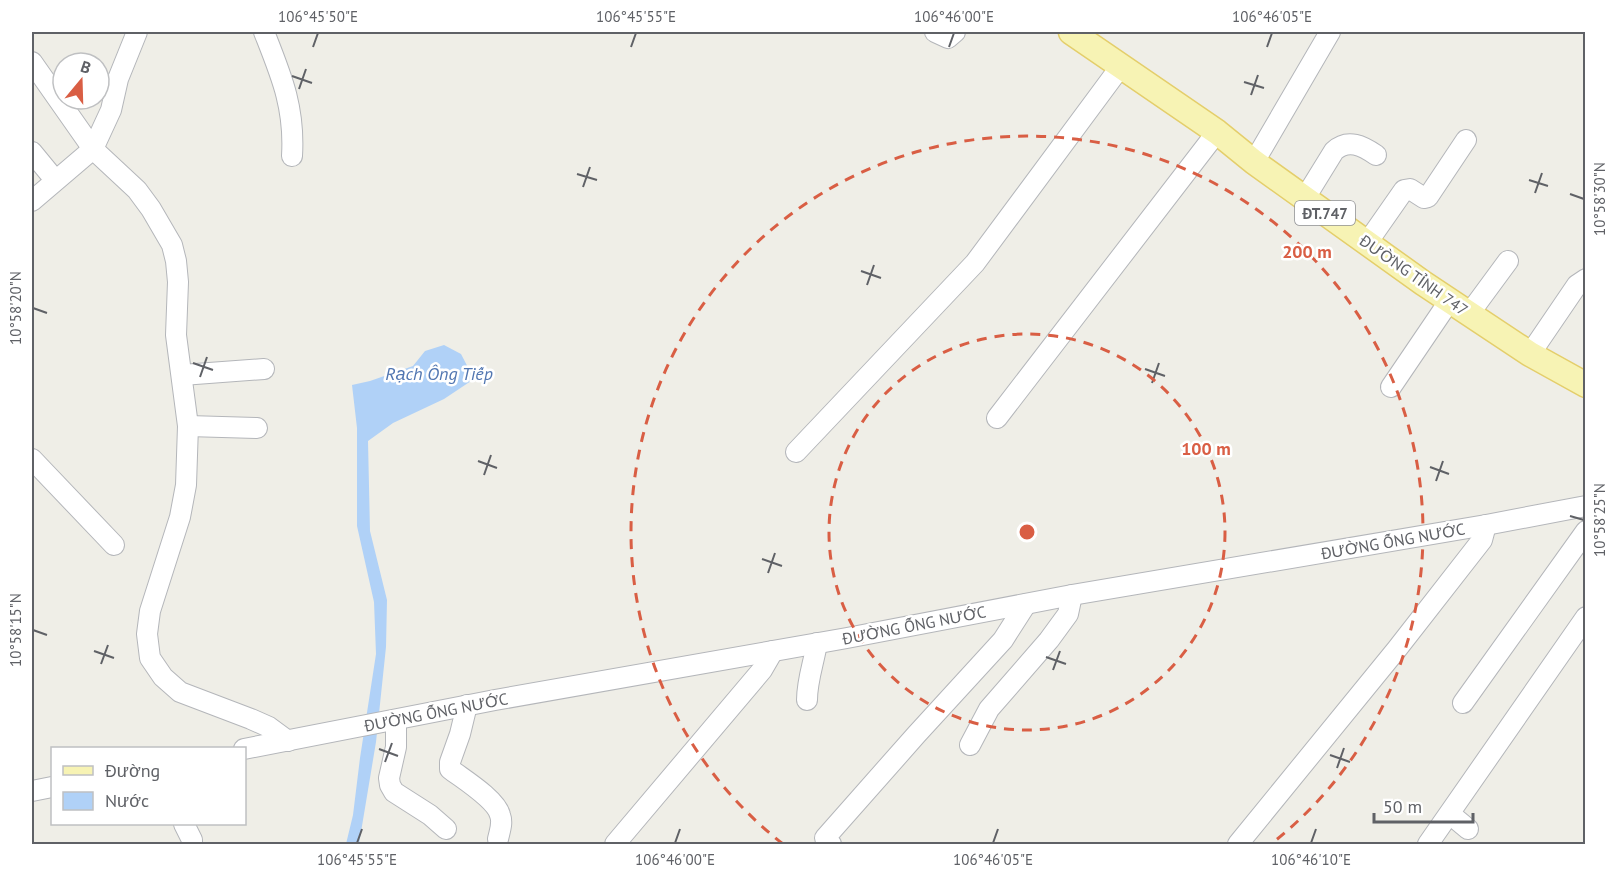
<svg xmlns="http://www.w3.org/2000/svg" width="1617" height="876" font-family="'PT Sans',sans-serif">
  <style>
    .water { fill: #b0d1f7 }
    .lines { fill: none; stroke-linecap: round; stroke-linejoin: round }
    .minor-casing { stroke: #b4b6ba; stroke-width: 22 }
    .major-casing { stroke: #e4ce6b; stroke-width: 27 }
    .minor { stroke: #fff; stroke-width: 20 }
    .major { stroke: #f7f3b4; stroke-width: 24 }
    .ticks { fill: none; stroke: #5f6166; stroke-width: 2 }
    .ring { fill: none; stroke: #d95e44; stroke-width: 3; stroke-dasharray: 10 8 }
    .labels { text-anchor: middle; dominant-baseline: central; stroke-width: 5; stroke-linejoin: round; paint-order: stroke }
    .shield { fill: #fff; stroke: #8f9094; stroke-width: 1.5 }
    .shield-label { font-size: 15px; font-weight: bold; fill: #5f6166 }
    .street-label { font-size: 16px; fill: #5f6166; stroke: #fff }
    .water-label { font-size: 18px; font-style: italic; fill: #5176b1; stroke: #fff }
    .centre { fill: #d95e44; stroke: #fff; stroke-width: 3 }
    .ring-label { font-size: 18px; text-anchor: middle; font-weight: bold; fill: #d95e44; stroke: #fff; stroke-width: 5; stroke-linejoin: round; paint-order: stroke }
    .neatline { fill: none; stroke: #5f6166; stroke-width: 2 }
    .ticks-label { font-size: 15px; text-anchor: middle; fill: #5f6166 }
  </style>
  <rect width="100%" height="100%" fill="#efeee7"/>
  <!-- water -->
  <path class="water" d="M 444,345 L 461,354 L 474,379 L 444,399 L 393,423 L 368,441 L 370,531 L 387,600 L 386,647 L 376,742 L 359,844 L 346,844 L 353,815 L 360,758 L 376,654 L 374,602 L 357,526 L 357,428 L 352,385 L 370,381 L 413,366 L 425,351 Z"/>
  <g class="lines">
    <defs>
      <g id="minor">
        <path d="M 264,32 C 281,75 295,107 292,156"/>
        <path d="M 935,32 L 948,38 L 955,32"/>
        <path d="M 32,62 L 93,149 L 137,190 L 151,209 L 172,245 L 176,261 L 178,282 L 176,335 L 188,426 L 186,485 L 180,517 L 150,611 L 147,634 L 150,658 L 163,677 L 180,692 L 251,719 L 269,727 L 288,741"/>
        <path d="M 32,152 L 55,180"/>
        <path d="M 1254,162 L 1330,32"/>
        <path d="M 1305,198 L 1334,151 C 1348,138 1363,146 1376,155"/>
        <path d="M 32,201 L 93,149 L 111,110 L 118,79 L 137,32"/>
        <path d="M 1367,243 L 1404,190 L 1410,189 L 1424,198 L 1428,197 L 1466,140"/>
        <path d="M 1469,314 L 1508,261"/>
        <path d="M 1530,354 L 1577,285 L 1586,279"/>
        <path d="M 182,375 L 264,369"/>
        <path d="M 1391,387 L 1450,300"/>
        <path d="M 997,418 L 1217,132"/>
        <path d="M 188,426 L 257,428"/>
        <path d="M 796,452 L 975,263 L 1121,66"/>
        <path d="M 32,459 L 114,545"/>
        <path d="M 807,700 C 807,680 814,662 817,643"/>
        <path d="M 1463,703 L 1586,531"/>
        <path d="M 467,705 L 460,734 L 450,762 L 450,769 C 463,779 496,799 500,815 C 503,823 500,830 498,839"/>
        <path d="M 396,720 L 396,747 L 389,778 L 390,785 L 394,792 L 430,815 L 446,829"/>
        <path d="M 970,745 L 989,709 L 1049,640 L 1068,614 L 1072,595"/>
        <path d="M 244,749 L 495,700 L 847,638 L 1072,595 L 1486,525 L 1586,506"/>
        <path d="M 32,791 L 52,787"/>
        <path d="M 1450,814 L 1468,829"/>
        <path d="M 184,824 L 192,840 L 192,844"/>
        <path d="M 615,844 L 762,670 L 773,651"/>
        <path d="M 831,844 L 825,838 L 916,735 L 1003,640 L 1026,604"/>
        <path d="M 1238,844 L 1397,649 L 1482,540 L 1486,525"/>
        <path d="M 1428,844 L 1586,617"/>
      </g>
      <path id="major" d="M 1071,32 L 1217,132 L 1254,162 L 1423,283 L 1530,354 L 1586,385"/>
    </defs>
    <!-- minor casing -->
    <use href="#minor" class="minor-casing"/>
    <!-- major casing -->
    <use href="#major" class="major-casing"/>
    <!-- minor -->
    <use href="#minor" class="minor"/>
    <!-- major -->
    <use href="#major" class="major"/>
  </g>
  <!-- ticks -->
  <path class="ticks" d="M 313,47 L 318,33M 631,47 L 636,33M 949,47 L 954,33M 1267,47 L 1272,33M 292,76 L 312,83M 1244,82 L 1264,88M 299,89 L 306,69M 1251,95 L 1258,75M 577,174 L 597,180M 1529,180 L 1548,186M 583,187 L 590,167M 1535,193 L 1542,173M 1570,194 L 1584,199M 861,271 L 881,278M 867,285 L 874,265M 33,308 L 47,313M 193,363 L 213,370M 1145,369 L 1165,376M 200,377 L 207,357M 1152,383 L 1159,363M 478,461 L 497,468M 1430,467 L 1449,474M 484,475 L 491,455M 1436,481 L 1443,461M 1570,516 L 1584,520M 762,559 L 782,566M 768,573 L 775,553M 33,630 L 47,635M 94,651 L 114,658M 1046,657 L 1066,664M 101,664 L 108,645M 1053,670 L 1060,651M 379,749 L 398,756M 1330,755 L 1350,762M 385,762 L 392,743M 1337,768 L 1344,748M 357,843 L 362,829M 675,843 L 680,829M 993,843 L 998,829M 1311,843 L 1316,829"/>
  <!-- distance rings -->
  <g class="ring">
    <circle cx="1027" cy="532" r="198"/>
    <path d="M783 844A396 396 0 1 1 1271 844"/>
  </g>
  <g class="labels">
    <!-- shield labels -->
    <rect class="shield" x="1295" y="201" width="60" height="24" rx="4.5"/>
    <g class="shield-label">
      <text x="1325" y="213">ĐT.747</text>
    </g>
    <!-- street labels -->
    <g class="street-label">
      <text transform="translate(1414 275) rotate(35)">ĐƯỜNG TỈNH 747</text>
      <text transform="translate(1393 541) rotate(-10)">ĐƯỜNG ỐNG NƯỚC</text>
      <text transform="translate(914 625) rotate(-11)">ĐƯỜNG ỐNG NƯỚC</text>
      <text transform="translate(436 712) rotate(-11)">ĐƯỜNG ỐNG NƯỚC</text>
    </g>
    <!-- water labels -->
    <g class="water-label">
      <text x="439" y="373">Rạch Ông Tiếp</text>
    </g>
  </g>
  <circle cx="1027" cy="532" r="9" class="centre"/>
  <g class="ring-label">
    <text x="1307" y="258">200 m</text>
    <text x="1206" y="455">100 m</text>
  </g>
  <!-- border -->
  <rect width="1617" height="876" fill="none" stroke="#ffffff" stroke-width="66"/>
  <!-- legend -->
  <rect x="51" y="747" width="195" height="78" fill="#ffffff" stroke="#bfc0c2" stroke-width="1.5"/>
  <rect x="63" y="766" width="30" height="9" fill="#f7f3b4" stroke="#bfc0c2" stroke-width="1.5"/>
  <text x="105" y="777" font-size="18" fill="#5f6166">Đường</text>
  <rect x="63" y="792" width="30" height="18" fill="#b0d1f7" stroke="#bfc0c2" stroke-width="1.5"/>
  <text x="105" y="807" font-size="18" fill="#5f6166">Nước</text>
  <!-- north arrow -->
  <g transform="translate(81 81) rotate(19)"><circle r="28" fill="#ffffff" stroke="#bfc0c2" stroke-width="1.5"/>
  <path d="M0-4.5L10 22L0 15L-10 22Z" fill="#d95e44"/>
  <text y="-9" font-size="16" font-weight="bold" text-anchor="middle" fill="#5f6166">B</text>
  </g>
  <!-- scale -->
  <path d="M1374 813v9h99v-9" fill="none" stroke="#5f6166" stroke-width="3"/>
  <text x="1383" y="813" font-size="18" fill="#5f6166" stroke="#ffffff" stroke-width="4.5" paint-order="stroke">50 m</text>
  <rect x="33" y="33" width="1551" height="810" class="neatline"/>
  <g class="ticks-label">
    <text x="318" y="22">106°45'50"E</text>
    <text x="636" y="22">106°45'55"E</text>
    <text x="954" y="22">106°46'00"E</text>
    <text x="1272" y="22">106°46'05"E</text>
    <text transform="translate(1600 199) rotate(-90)" y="5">10°58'30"N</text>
    <text transform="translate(16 308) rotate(-90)" y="5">10°58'20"N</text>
    <text transform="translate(1600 520) rotate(-90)" y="5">10°58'25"N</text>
    <text transform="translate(16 630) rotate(-90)" y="5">10°58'15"N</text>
    <text x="357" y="865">106°45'55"E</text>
    <text x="675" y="865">106°46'00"E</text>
    <text x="993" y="865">106°46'05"E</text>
    <text x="1311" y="865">106°46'10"E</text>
  </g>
</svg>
